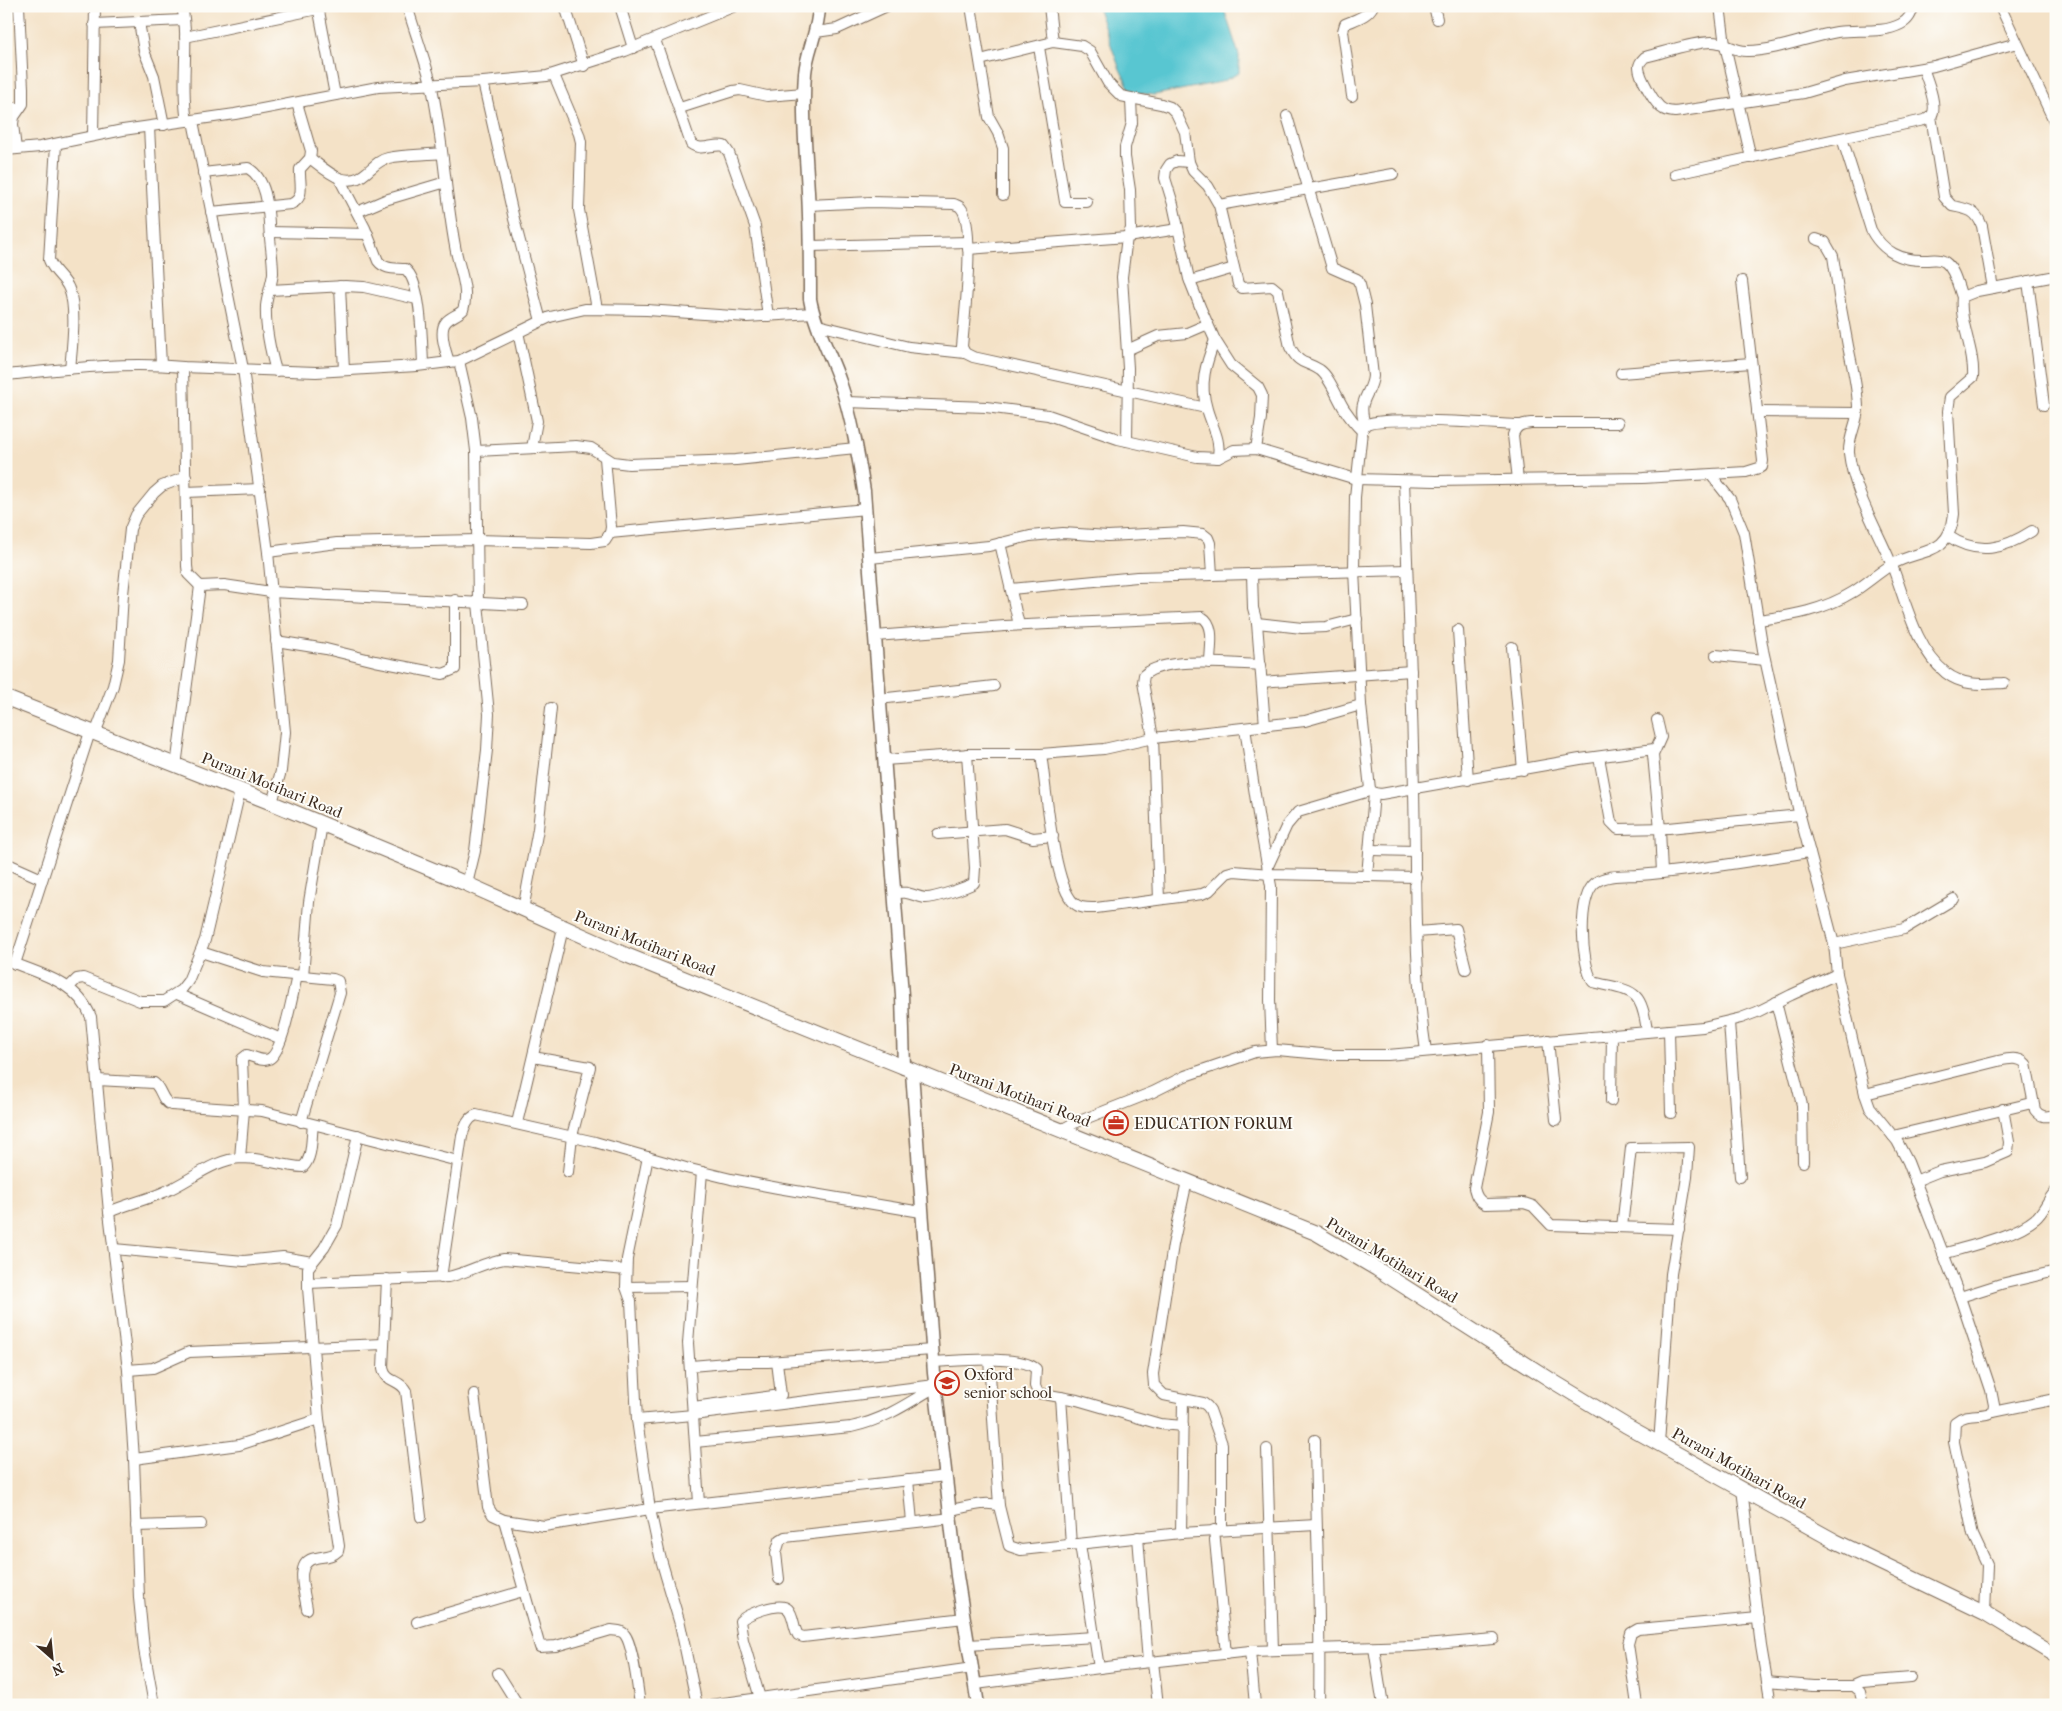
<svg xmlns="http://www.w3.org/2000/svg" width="2062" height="1711" font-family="'IM FELL French Canon',serif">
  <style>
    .water { fill: #59c6d1; stroke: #4a7878 }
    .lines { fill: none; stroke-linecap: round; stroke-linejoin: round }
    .minor-casing { stroke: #7c6a59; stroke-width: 12 }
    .tertiary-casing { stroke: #7c6a59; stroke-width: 15 }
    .secondary-casing { stroke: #7c6a59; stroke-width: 16 }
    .minor { stroke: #fff; stroke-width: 10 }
    .tertiary { stroke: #fff; stroke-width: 12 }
    .secondary { stroke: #fff; stroke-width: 14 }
    .labels { text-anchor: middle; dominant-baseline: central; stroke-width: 4; stroke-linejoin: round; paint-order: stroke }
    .street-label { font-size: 16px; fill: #3b2a1e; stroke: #fdfcf7 }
    .poi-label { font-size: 16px; fill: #3b2a1e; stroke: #fdfcf7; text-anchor: start }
  </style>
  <rect width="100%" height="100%" fill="#fdfcf7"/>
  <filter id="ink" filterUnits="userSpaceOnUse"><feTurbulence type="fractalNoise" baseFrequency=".02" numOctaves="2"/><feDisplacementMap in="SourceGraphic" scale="10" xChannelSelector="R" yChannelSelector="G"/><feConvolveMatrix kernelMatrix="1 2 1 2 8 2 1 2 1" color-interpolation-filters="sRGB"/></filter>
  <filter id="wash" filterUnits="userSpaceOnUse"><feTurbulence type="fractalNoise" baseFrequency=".0096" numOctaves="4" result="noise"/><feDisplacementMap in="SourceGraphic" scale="20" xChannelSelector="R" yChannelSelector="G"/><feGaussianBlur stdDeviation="1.12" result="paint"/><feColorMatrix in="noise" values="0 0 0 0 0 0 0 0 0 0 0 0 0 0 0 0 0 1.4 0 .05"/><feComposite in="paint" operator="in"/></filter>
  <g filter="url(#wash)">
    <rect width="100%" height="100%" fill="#f4e2c7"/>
    <!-- water -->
    <path class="water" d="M 1100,6 L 1223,6 L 1239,55 L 1239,73 L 1221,82 L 1154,95 L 1131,92 L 1119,67 L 1099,12 Z"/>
  </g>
  <g filter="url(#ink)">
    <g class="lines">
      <defs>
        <g id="minor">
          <path d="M 182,6 C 190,44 180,83 187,121"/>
          <path d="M 318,6 L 335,95"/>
          <path d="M 407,6 C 415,32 424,57 431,83 C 443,137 445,192 455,246 C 458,266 470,290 463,310 C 458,315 450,317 446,322 C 438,331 446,352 449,362"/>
          <path d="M 565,6 L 584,66"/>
          <path d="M 620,6 L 633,48"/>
          <path d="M 971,6 L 989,117 L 998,133 L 1003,148 L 1003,195"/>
          <path d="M 1049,6 L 1053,42"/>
          <path d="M 1434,6 L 1437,19"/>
          <path d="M 1720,6 L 1725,45 L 1751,158"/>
          <path d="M 1914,6 C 1911,14 1909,20 1901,24 C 1882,34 1858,29 1837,32 C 1808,37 1779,50 1748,51 C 1735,52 1725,42 1712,42 C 1692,42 1665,52 1645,57 C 1642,60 1639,62 1639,67 C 1639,76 1655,105 1663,109 C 1667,112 1670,111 1675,112 L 1804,93 L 1845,81 L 1934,66 L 2017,43"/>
          <path d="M 2000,6 L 2056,125"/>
          <path d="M 139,22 L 144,51 L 154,76 L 164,125"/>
          <path d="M 94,24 L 184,20"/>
          <path d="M 816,32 L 837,29 L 887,6"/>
          <path d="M 185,37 L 318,9"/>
          <path d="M 655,40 L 691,144 C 702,152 713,143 724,146 L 729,153 L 755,226 L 768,316"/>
          <path d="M 1039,47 L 1065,202 L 1087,202"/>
          <path d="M 980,60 L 1053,42 L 1082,46 L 1090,51 L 1108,83 L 1121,96 L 1161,104 L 1170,107 L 1176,113 L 1185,132 L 1189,162 L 1193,171 L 1208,186 L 1219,205 L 1238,284 L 1242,288 L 1272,286 L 1278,291 L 1290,347 C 1301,367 1305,360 1320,370 C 1330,377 1338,400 1345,410 C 1350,418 1356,425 1362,431"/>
          <path d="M 554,75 L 579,134 L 581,142 L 579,210 L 597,309"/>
          <path d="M 483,82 L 514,219 L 541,321"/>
          <path d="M 1352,96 L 1343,31 L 1345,24 C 1356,19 1367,17 1373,6"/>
          <path d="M 6,108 L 19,108"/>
          <path d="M 680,108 L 733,91 L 740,90 L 767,96 L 804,93"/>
          <path d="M 1287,116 L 1332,268 L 1357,279 L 1360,285 L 1365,305 L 1373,376 C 1372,388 1366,393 1363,404 C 1361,411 1363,418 1365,425"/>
          <path d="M 1931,116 L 1944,197 L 1952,206 C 1968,209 1976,210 1982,226 L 1993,288"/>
          <path d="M 193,121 L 243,369 L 268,552 L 285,732 L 281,771 L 272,803"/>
          <path d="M 149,127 L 161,365"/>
          <path d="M 93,136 L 95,6"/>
          <path d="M 1842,138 L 1871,230 C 1883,252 1901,261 1926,260 C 1932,260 1939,258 1945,262 C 1955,269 1958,287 1962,297"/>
          <path d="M 56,144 L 49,260 C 54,273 65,278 69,289 C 77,309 72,347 70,369"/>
          <path d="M 16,149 L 13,124 L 14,117 L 23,104 L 23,88 L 19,6"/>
          <path d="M 6,150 L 40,147 L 123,130 L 235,114 L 378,87 L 483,82 L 547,76 L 625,51 L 735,6"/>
          <path d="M 310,158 C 327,171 346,191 367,172 C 374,166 379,160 388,158 C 406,154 425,155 442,153"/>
          <path d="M 1189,162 L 1177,161 L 1170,164 L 1166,170 L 1165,178 L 1173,204 L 1189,279 L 1201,309 L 1215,340 L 1231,365 L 1258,387 L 1262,395 L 1261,418 L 1256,449"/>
          <path d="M 203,173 L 248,168 C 270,181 268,216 270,238 C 271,249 273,261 273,273 C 272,284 267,295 266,306 C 265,328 270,350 276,371"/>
          <path d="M 1675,174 L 1924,120 C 1924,120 1931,117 1931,116 C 1939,108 1926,77 1923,68"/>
          <path d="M 340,180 L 365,228 L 378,261 C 385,270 395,268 405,269 C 422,281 422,344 423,365"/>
          <path d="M 809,205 L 871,202 L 954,204 C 956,205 960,206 961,208 C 976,226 964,320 962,347 L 965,353 L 973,357 L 1206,408"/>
          <path d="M 1219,205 L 1393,174"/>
          <path d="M 211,212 L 291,204 C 306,198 299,182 300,169 L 310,158 L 311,151 L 297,103"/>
          <path d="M 357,212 L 385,200 L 446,182"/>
          <path d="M 270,232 L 368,234"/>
          <path d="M 1816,239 L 1825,242 L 1833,256 C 1837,286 1842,316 1848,346 C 1852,366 1858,388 1858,409 C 1857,424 1848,438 1849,453 C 1853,490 1877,529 1891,563 C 1906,600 1914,647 1946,673 C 1964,687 1984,684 2004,683"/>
          <path d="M 810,246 L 968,242"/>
          <path d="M 968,249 L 1127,237 L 1178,229"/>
          <path d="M 1190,281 L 1234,268"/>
          <path d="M 2028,281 L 2044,405"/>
          <path d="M 340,286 L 344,370"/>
          <path d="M 270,290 L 345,286 L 364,287 L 417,299"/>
          <path d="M 818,325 L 909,347 L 965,353"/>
          <path d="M 518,332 L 537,421 L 532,448"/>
          <path d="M 1215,340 C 1206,363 1199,384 1207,409 C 1212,427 1221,438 1218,458"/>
          <path d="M 1127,350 L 1158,336 L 1187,333 L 1208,324"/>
          <path d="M 459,361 L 472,418 L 476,451 L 478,603 L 489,714 L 487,750 L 475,851 L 467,884"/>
          <path d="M 183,367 L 187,566 L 188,574 L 200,586 L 224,585 L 271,592 L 523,605"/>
          <path d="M 1621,373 L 1751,363"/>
          <path d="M 6,375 C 64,369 125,361 183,367 L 316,372 L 417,366 L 449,362 L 459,361 L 550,317 L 585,309 L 647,310 L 747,317 L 813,313"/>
          <path d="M 847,402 L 986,407 L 1048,415 L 1118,439 L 1197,457 L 1218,458 L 1234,450 L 1256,449 L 1356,479 L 1435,481 L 1643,478 L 1746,472 L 1762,467 L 1763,461 L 1742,281"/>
          <path d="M 1757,412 L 1857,413"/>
          <path d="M 1519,425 C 1494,424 1379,415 1365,425 L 1362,431 L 1355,497 L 1354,571 L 1361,705 L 1370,789 L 1374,793 L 1381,794 L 1580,759 L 1654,749"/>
          <path d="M 1127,441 L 1128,368 L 1122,277 L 1127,237 L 1131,229 L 1130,190 L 1125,157 L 1125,147 L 1132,123 L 1131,99"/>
          <path d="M 476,451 L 576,446 L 591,448 L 613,462 L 629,464 L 736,460 L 856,448"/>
          <path d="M 1711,475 L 1730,499 L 1744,533 L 1763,650 L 1798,808 L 1834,944 L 1837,974 L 1865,1094 L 1870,1108 L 1897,1141 L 1908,1162 L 1960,1297 L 1991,1390 L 1994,1405 L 1993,1412 C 1980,1418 1967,1412 1955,1422 L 1954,1442 L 1973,1535 L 1987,1565 L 1985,1613"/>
          <path d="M 1518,480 L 1513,435 C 1516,425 1522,424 1531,423 L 1618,423"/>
          <path d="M 1404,481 C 1408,584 1412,687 1414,791 C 1416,878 1413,965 1426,1051"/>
          <path d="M 186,492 L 260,489"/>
          <path d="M 610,533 L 866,509"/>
          <path d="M 1948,536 C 1978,556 2004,549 2032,531"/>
          <path d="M 1000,543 L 1019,625"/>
          <path d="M 268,552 L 337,543 L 476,540 L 591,543 L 605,541 L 610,533 L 611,527 L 605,458"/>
          <path d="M 870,558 L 989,546 L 1030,536 L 1063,533 L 1108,536 L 1183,532 L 1203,534 L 1208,538 L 1210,543 L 1212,575"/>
          <path d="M 1252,574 L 1253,608 L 1257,623 L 1302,628 L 1326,627 L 1357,619"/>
          <path d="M 1011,589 L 1137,577 L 1407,570"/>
          <path d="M 1758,620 C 1792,616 1824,610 1853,592 C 1866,584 1878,573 1891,565 C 1919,548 1949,558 1954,514 L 1948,411 L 1950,397 L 1973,377 C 1975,350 1959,323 1962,297 L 1977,291 L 2056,276"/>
          <path d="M 1257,623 L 1265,726"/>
          <path d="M 1458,630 L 1468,780"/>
          <path d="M 875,636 L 1005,626 L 1202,617 C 1216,625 1210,648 1210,663"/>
          <path d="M 276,641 L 326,649 L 375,661 L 443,674 L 455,669 L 455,600"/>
          <path d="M 1512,647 L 1523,770"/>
          <path d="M 1716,655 L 1765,660"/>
          <path d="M 1262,682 L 1411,671"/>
          <path d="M 879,699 L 994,686"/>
          <path d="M 1657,720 L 1661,737 L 1653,755 L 1660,829 L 1662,873"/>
          <path d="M 1245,728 L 1259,821 L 1271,886 L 1270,1000 L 1272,1050"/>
          <path d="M 95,734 L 113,686 L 119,660 L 123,594 L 130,529 L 136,515 L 154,493 L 162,486 L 186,477"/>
          <path d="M 1041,754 C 1046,785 1053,885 1074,903 C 1080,909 1089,908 1096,908 L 1202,894 L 1209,891 L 1227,873 L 1234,871 L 1270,874 L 1416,877"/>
          <path d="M 1599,757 L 1611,822 L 1618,829 L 1669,828 L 1800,815"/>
          <path d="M 884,760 L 971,754 L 1041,754 L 1104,749 L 1153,738 L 1305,721 L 1361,705"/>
          <path d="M 176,766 L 200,586"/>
          <path d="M 938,834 L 1005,829 L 1033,838 L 1053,836"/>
          <path d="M 1371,850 L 1415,851"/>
          <path d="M 6,863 L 42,879"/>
          <path d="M 1268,866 L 1287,825 L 1298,812 L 1366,792 L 1370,789"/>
          <path d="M 1367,876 L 1374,793"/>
          <path d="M 894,894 C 907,890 913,896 925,898 C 932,899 968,887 974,883 L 975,868 L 967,754"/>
          <path d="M 1159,899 L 1153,738 L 1143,682 L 1144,675 C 1165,656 1233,664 1261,665"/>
          <path d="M 523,910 L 538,829 L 551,708"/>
          <path d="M 1417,932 L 1456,929 L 1466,969"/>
          <path d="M 1834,944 L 1904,929 L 1954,899"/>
          <path d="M 201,952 L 263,972 L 333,979 L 338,981 L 340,993 L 337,1003 L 301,1122"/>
          <path d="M 6,960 C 39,974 76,980 91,1017 L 109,1212 L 128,1370 L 134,1459 L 139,1598 L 144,1649 L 154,1705"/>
          <path d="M 15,964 L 90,732"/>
          <path d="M 303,976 L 309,902 L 322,824"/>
          <path d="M 69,987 L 77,979 L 83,978 L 140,1001 L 164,1001 L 181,990 L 188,981 L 205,940 L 240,791"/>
          <path d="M 177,994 L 281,1039"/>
          <path d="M 1776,1002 L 1802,1105 L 1803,1162"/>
          <path d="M 1729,1022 L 1740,1177"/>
          <path d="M 1669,1030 L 1671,1113"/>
          <path d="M 1647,1031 C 1641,987 1633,992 1593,982 C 1581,964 1577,898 1595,883 C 1606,874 1626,876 1639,875 C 1696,871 1753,860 1810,852"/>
          <path d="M 1548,1040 L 1556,1120"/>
          <path d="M 1488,1045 L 1489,1112 L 1474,1188 C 1476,1196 1478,1200 1485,1204 L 1524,1203 L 1533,1206 L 1551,1225 L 1679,1229"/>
          <path d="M 533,1057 L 590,1067 L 572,1136 L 568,1172"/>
          <path d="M 97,1080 L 154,1083 C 162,1089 161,1101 171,1105 L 262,1111 L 458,1161"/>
          <path d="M 1865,1094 L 1998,1061 C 2007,1059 2019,1056 2026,1064 L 2035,1110 C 2041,1118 2046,1117 2056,1115"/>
          <path d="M 1611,1101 L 1612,1034"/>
          <path d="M 517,1123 L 563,928"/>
          <path d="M 1061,1130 L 1072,1124 L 1153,1092 L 1185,1076 L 1255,1052 L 1277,1050 L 1333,1055 L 1388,1055 L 1703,1027 L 1741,1018 L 1757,1012 L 1791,995 L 1837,974"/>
          <path d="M 1893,1136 L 2032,1103"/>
          <path d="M 648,1157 L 627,1259 L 626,1287 L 631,1301 L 637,1420 L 650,1509 L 660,1556 L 680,1624 L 697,1705"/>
          <path d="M 240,1158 L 244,1110 L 242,1059 L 247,1055 C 254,1057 262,1062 269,1059 C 283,1053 293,991 297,976"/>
          <path d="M 1187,1181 L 1173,1245 L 1153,1374 L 1154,1385 L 1164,1395 L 1203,1403 L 1207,1406 L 1210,1410 L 1222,1444 L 1222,1530"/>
          <path d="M 1915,1181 L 1940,1171 L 1985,1162 L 2008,1152 L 2009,1142 L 2003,1109"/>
          <path d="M 109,1212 C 127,1204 146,1200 164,1192 C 189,1182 213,1159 242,1158 C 263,1158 282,1166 303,1167 C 313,1158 311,1137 313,1125"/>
          <path d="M 1622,1227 L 1631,1148 L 1689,1147 L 1687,1177 L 1671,1274 L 1659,1444"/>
          <path d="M 114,1249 L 244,1261 L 283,1257 L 312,1262"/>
          <path d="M 1943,1254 C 1969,1246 2015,1236 2035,1219 C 2045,1211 2047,1199 2056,1191"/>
          <path d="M 441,1278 L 462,1136 C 465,1127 467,1119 476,1115 L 595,1142 L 686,1168 L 731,1179 L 778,1188 L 921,1212"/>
          <path d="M 387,1279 L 383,1368 C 386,1383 400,1379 406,1391 L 421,1517"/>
          <path d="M 308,1283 L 448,1277 C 467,1273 484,1262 504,1259 L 626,1270"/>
          <path d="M 626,1287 L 692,1286"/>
          <path d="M 1960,1297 L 2001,1284 L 2056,1271"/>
          <path d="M 989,1360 L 999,1506"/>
          <path d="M 933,1362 C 956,1361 1020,1354 1036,1369 L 1035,1386 L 1038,1393 L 1077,1400 L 1160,1424 L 1183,1426"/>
          <path d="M 691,1366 L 738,1362 L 768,1362 L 932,1350"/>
          <path d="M 128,1370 L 153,1368 L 189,1352 L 384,1344"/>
          <path d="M 474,1394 L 488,1507 L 493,1515 L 504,1520 L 544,1526 L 650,1509 L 946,1476"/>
          <path d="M 1061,1397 L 1071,1545"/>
          <path d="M 693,1407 L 781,1395 L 777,1362"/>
          <path d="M 1993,1412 L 2056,1399"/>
          <path d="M 637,1420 L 693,1415 L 935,1385"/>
          <path d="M 1315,1440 C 1316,1528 1321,1616 1319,1705"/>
          <path d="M 695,1442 L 851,1427 C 884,1420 907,1404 935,1387"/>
          <path d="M 1267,1449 L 1273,1650"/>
          <path d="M 134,1459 L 239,1445 L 319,1419"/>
          <path d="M 908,1480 L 912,1522"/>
          <path d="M 1742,1489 L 1761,1646 L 1771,1705"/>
          <path d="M 699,1503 L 688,1343 L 702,1172"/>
          <path d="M 951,1510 C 964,1508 986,1500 999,1506 L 1009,1546 L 1021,1550 L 1181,1533 L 1316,1525"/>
          <path d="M 504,1520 L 540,1647 L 556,1646 L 611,1630 C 617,1631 622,1630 625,1635 C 633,1645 638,1690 640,1705"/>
          <path d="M 136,1526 L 201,1524"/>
          <path d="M 1214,1530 L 1226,1654"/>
          <path d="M 1181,1533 L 1183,1399"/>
          <path d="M 1138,1537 L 1148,1662"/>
          <path d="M 1080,1544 L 1099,1668"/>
          <path d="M 779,1579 L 776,1553 L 780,1540 L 785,1537 L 952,1518"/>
          <path d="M 307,1609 C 305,1593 293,1561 316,1558 C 324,1556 332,1557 338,1551 L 339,1546 L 319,1419 L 308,1288 L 308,1268 L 324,1248 L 337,1225 L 358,1135"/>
          <path d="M 417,1622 L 523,1591"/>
          <path d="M 969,1645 L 1094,1637"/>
          <path d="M 1374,1648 L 1383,1705"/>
          <path d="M 1250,1651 L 1255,1705"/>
          <path d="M 1153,1662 L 1158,1705"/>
          <path d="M 498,1673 L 518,1705"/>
          <path d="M 1767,1682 L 1813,1686 L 1853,1686 L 1860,1692 L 1863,1705"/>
          <path d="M 976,1684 L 1123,1665 L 1250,1651 L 1413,1646 L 1494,1639"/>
          <path d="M 1853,1686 L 1862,1682 L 1911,1678"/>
          <path d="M 760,1698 L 743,1640 L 740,1621 C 747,1614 780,1601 788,1609 C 794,1615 793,1627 798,1635 L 803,1637 L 964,1618"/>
          <path d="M 710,1705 L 973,1668"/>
          <path d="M 1637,1705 L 1628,1644 L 1631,1633 L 1638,1629 L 1758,1618"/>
        </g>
        <g id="tertiary">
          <path d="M 819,6 C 819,30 807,50 805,73 C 802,113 806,153 808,192 C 810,227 810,263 810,299 C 815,328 831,355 840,382 C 852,418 858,454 864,491 L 902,995 L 904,1068"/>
          <path d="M 912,1072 L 934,1373 L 957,1576 L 978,1705"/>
        </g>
        <path id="secondary" d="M 6,698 L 272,803 L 467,884 L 626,955 L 1316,1233 L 1377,1269 L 1554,1382 L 1625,1425 L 1835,1541 L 1985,1613 L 2056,1656"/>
      </defs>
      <!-- minor casing -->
      <use href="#minor" class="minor-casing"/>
      <!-- tertiary casing -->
      <use href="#tertiary" class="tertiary-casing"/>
      <!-- secondary casing -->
      <use href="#secondary" class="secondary-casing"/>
      <!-- minor -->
      <use href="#minor" class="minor"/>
      <!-- tertiary -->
      <use href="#tertiary" class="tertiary"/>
      <!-- secondary -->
      <use href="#secondary" class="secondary"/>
    </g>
  </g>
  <!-- icons -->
  <defs>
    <symbol id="office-ring" viewBox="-11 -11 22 22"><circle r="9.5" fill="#fdfcf7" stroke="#c8321e" stroke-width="1.5"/><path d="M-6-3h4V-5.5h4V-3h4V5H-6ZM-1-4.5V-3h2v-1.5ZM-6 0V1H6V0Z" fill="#c8321e"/></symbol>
    <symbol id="school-ring" viewBox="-11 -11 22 22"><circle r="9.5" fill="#fdfcf7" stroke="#c8321e" stroke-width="1.5"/><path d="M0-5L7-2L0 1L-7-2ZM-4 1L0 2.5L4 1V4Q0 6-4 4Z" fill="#c8321e"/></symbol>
  </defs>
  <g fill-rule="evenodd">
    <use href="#office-ring" x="1102" y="1109" width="28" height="28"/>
    <use href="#school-ring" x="933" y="1369" width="28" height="28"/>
  </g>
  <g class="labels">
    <!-- street labels -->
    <g class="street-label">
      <text transform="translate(272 785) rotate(22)">Purani Motihari Road</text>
      <text transform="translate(645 943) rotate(22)">Purani Motihari Road</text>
      <text transform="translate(1020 1095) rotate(21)">Purani Motihari Road</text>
      <text transform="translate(1392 1260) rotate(31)">Purani Motihari Road</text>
      <text transform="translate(1739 1468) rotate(29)">Purani Motihari Road</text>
    </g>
    <!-- poi labels -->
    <g class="poi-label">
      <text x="1134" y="1123">EDUCATION FORUM</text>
      <text x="964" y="1374">Oxford<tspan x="964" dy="18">senior school</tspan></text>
    </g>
  </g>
  <!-- margin -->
  <rect width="2062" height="1711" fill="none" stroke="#fdfcf7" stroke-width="25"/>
  <!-- north arrow -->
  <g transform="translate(52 1658) rotate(153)" stroke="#fdfcf7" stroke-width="4" paint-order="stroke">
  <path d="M0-4L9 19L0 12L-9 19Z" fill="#3b2a1e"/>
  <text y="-8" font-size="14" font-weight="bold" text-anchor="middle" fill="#3b2a1e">N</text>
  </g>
</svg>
